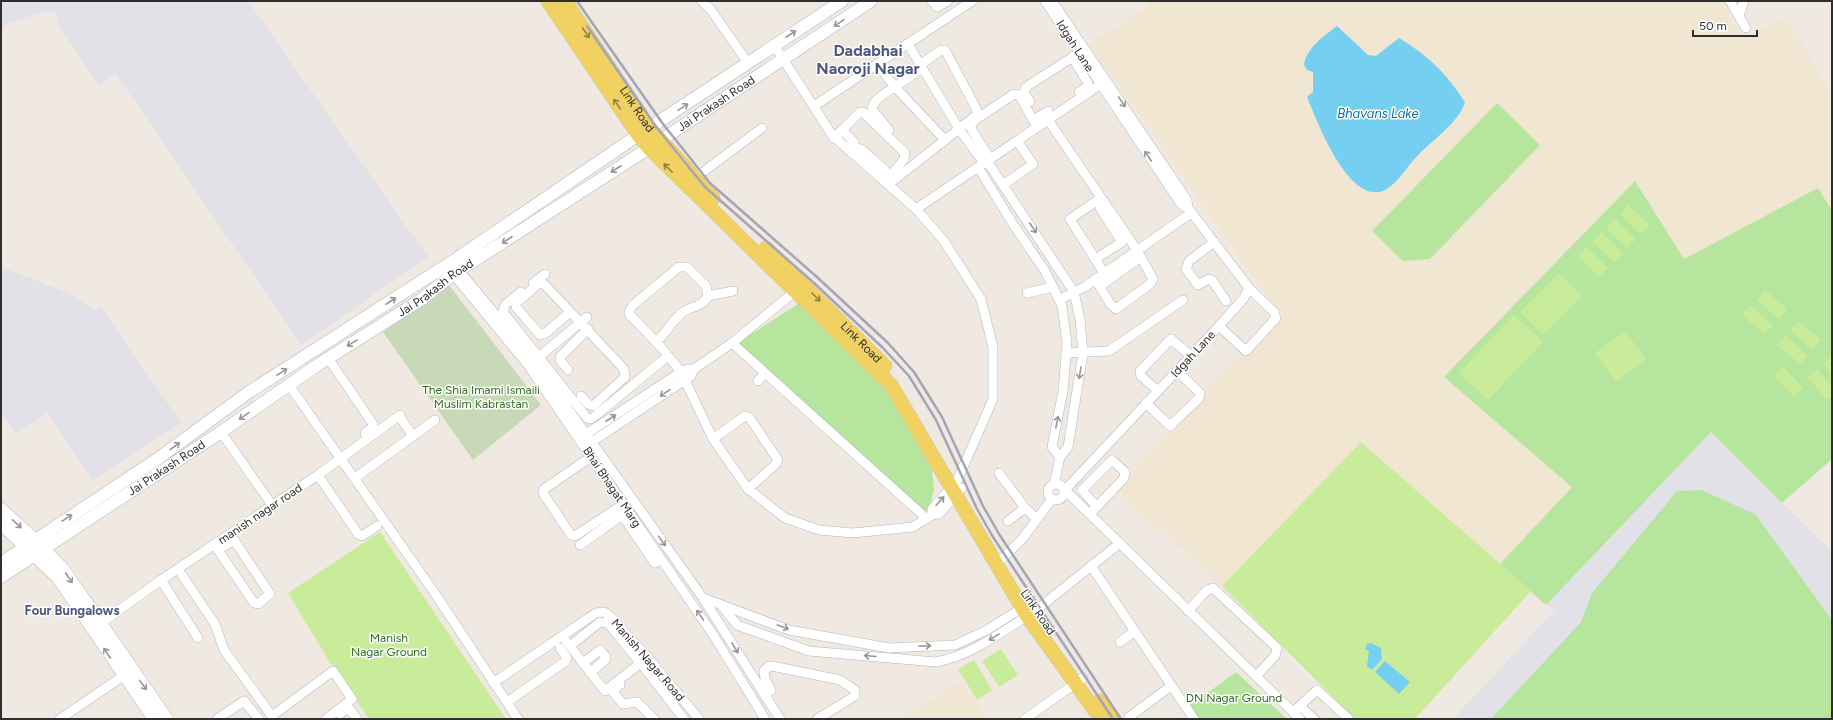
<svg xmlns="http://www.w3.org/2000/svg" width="1833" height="720" font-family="Figtree,sans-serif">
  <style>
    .industrial { fill: #e3e1e8 }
    .education { fill: #f0e6d1 }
    .green { fill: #b6e59e }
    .cemetery { fill: #c8d9b8 }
    .pitch { fill: #c9ec9a }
    .water { fill: #75cff0 }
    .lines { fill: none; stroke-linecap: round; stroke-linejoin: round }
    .street-casing { stroke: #b4b7c1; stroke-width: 10 }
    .secondary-casing { stroke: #b4b7c1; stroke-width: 13 }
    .primary-casing { stroke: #c9c9c9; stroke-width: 15 }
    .street { stroke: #fff; stroke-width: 9 }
    .secondary { stroke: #fff; stroke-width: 12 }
    .primary { stroke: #f2d163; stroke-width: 14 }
    .rail { stroke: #a3a6b8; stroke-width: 2.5 }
    .oneway { stroke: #969696 }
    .oneway2 { stroke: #908048 }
    .labels { text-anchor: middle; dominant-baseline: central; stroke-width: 3; stroke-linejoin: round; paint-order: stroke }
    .street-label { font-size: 12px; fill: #2e2e2e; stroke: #fff }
    .park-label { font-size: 12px; fill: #2c6e1b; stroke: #fff }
    .water-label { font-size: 13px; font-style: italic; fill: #0d6fa3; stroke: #fff }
    .neighbourhood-label { font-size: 13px; font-weight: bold; fill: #4d5680; stroke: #fff }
    .district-label { font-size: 16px; font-weight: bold; fill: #4d5680; stroke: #fff }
  </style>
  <rect width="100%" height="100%" fill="#efe9e1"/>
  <!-- industrial -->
  <g class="industrial">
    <path d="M 1,1 L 248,1 L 428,257 L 301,345 L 116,74 L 99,86 L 57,22 L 56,12 L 40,13 L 9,23 L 1,28 Z"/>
    <path d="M 1,267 L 66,292 L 94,310 L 101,306 L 181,423 L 92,481 L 48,413 L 16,434 L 1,412 Z"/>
    <path d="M 1711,432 L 1832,552 L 1832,719 L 1453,719 L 1555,610 L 1546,605 Z"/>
  </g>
  <!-- education -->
  <g class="education">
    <path d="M 1146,1 L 1721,1 L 1744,38 L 1787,17 L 1832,96 L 1832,459 L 1782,503 L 1711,432 L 1546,605 L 1361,442 L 1222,586 L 1116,491 L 1278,312 L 1090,44 L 1149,6 Z"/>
    <path d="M 961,681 L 987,719 L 904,719 Z"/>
  </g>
  <!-- green -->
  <g class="green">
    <path d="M 1497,103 L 1540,145 L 1430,259 L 1403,261 L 1372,231 Z"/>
    <path d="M 1635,181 L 1684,259 L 1818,188 L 1832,211 L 1832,459 L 1782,503 L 1711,432 L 1546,605 L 1500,564 L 1572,487 L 1444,377 Z"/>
    <path d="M 801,302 L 890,391 L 932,469 L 934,489 L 929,509 L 925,511 L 736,344 Z"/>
    <path d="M 1701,490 L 1755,514 L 1832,620 L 1832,719 L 1491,719 L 1581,622 L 1592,593 L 1677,491 Z"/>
    <path d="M 1236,672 L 1287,719 L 1196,719 L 1188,707 Z"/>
  </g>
  <!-- cemetery -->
  <path class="cemetery" d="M 449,285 L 541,405 L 473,460 L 383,332 Z"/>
  <!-- pitch -->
  <g class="pitch">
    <path d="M 1628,205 L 1650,225 L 1641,234 L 1620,214 Z"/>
    <path d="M 1615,219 L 1636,239 L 1627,248 L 1606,228 Z"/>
    <path d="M 1601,232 L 1623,253 L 1614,262 L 1592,241 Z"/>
    <path d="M 1586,247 L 1608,268 L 1599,277 L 1577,256 Z"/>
    <path d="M 1560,273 L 1582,296 L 1543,335 L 1520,312 Z"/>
    <path d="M 1765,290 L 1787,309 L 1779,319 L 1757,300 Z"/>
    <path d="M 1750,305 L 1773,325 L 1765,334 L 1742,315 Z"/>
    <path d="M 1514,315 L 1543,342 L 1488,400 L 1459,373 Z"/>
    <path d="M 1798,321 L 1821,340 L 1813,350 L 1790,331 Z"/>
    <path d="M 1625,331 L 1646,359 L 1616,382 L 1595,353 Z"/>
    <path d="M 1785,336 L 1808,355 L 1800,364 L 1777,345 Z"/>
    <path d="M 1832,356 L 1832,375 L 1823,364 Z"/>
    <path d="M 1783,367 L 1803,388 L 1794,397 L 1774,376 Z"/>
    <path d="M 1817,369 L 1832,386 L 1832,395 L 1826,399 L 1808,377 Z"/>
    <path d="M 1361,442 L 1531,591 L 1415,719 L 1355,719 L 1222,586 Z"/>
    <path d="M 380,532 L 506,719 L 369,719 L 335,671 L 288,593 Z"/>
    <path d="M 1001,649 L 1018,675 L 999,687 L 982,661 Z"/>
    <path d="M 974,660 L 992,690 L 977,700 L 958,669 Z"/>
  </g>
  <!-- water -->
  <g class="water">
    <path d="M 1337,26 L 1368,55 L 1376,56 L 1399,38 C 1430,57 1445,72 1465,102 C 1460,121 1432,141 1419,154 C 1408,165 1398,183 1385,190 C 1349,207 1317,121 1307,97 L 1313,92 L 1313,72 L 1307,70 L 1304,65 C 1307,47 1323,37 1337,26 Z"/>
    <path d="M 1371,643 L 1381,648 L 1382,659 L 1372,670 L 1367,666 L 1369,651 L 1365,649 L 1367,644 Z"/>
    <path d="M 1385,661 L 1410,682 L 1399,694 L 1375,672 Z"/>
  </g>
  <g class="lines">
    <defs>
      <g id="street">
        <path d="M 702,1 L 711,10 L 748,63"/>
        <path d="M 932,1 L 937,7 L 948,1"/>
        <path d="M 1045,1 L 1181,204 L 1188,208 L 1249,288 L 1244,298 L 1219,326 L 1065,490 L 1300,719"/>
        <path d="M 1052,1 L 1187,200 L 1188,208"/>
        <path d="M 1730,1 L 1746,28"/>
        <path d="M 1739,16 L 1744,1"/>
        <path d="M 908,44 L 959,129 L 984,163"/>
        <path d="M 774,45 L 832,135 L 916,209 L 944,241 L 981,299 L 993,347 L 993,399 L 957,481 L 932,509 L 932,515"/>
        <path d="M 1072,57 L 1088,83 L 1087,87 L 1079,92"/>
        <path d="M 877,64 L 895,87 C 886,93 874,98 872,109 L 889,130"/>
        <path d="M 922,68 L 895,87 L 945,140"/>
        <path d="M 1030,102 L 1024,92 L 1026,87 L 1079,53"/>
        <path d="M 814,106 L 972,1"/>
        <path d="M 1038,117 L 1048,111"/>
        <path d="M 1048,120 L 1137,250 L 1153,279 L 1150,284 L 1116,309 L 1111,305 L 1095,279"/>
        <path d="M 842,130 L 854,142 L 848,149"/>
        <path d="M 834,138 L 860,112 L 863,112 L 905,153 L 904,159 L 888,179"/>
        <path d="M 852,153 L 857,148 L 861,149 L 886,171 L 882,178"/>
        <path d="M 990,159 L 970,127 L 975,120 L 1014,94 L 1019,95 L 1037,127"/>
        <path d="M 987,161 L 1074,292 L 1080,319 L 1083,353 L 1068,447 L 1060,457 L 1054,484"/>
        <path d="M 978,167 L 1013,224 L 1045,271 L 1062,306 L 1067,343 L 1063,391 L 1052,447 L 1060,457"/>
        <path d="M 691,181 L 762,128"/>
        <path d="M 889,184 L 978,114 L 975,106 L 945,50 L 941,50 L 920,65"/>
        <path d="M 1003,185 L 1033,164 L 1017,141"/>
        <path d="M 1101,198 L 1070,219 L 1104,273"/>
        <path d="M 916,209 L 1104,82"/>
        <path d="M 1214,242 L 1189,261 L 1186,269 L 1198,285 L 1209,279 L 1212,280 L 1226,301"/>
        <path d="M 1095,259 L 1122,242 L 1100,208"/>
        <path d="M 456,267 L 534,361 L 703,598 L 780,719"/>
        <path d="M 449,269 L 528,365 L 714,636 L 765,719"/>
        <path d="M 533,283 L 545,274"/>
        <path d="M 1100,286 L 1141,257"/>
        <path d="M 521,292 L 505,305 L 503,312 L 587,418 L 591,419 L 595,416 L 668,356"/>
        <path d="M 1027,293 L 1053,287"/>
        <path d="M 708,296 L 733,291"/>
        <path d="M 1059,300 L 1086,286 L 1191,213"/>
        <path d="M 570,312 L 547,332 L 540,335 L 516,307 L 516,303 L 539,283 L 544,284 L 624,369 L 625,377 L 593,406 L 588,404 L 581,396"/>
        <path d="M 1219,326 L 1246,351 L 1276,318 L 1274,312 L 1249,288"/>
        <path d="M 656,342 C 667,333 672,320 683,312 C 693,305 702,308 708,296 L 706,286 L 687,267 L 679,267 L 633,305 L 629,312 L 630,315 L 661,347 L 681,372 L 713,439 L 748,489 L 785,518 L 819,530 L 853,533 L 913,527 L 932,515 L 939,514 L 962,488"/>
        <path d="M 732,343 L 927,519"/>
        <path d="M 1066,353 L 1109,351 L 1183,300"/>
        <path d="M 328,358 L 373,424 L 373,427 L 365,433"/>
        <path d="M 534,361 L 587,317"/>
        <path d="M 568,370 L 560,360 L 560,357 L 588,329"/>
        <path d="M 758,381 L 765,373"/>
        <path d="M 289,385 L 434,592 L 518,719"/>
        <path d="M 1158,391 L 1141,376 L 1140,371 L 1171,339 L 1191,356"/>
        <path d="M 1146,403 L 1170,426 L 1199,398 L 1200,393 L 1177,371"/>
        <path d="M 399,416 L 413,436"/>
        <path d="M 221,432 L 272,505"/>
        <path d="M 580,438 L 681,372 L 687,369 L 694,369"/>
        <path d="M 713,439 L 745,416 L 749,417 L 778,460 L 775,465 L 748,489"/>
        <path d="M 587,445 L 691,376 L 694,369 L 732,343 L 799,288"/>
        <path d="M 591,457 L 544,489 L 543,493 L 571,535 L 575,536 L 624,504"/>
        <path d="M 999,473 L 1025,508 L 1037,519"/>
        <path d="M 318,475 L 358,534 L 362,536 L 377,526"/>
        <path d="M 355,478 L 435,420"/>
        <circle cx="1056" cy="492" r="8"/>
        <path d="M 1090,514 L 1124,478 L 1125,472 L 1112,460 L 1082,490 L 1097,507"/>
        <path d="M 622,515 L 654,562 L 655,563 L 661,559"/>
        <path d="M 1008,521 L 1025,508"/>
        <path d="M 214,544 L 254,603 L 258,604 L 270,594 L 230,534"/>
        <path d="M 580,545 L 625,513"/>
        <path d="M 218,550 L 234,540"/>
        <path d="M 996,565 L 1023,538 L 1052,499"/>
        <path d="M 1091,566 L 1194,719"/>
        <path d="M 178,569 L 215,624 L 224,650 L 274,719"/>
        <path d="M 161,580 L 198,638"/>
        <path d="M 703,598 L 789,630 L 889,648 L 955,645 L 987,630 L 1022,608"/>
        <path d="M 721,605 L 737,625 L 809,651 L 936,662 C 969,656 999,634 1027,616"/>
        <path d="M 1035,611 L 1120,543"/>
        <path d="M 1188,611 L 1207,590 L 1213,588 L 1275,646 L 1277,648 L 1275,656 L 1256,676"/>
        <path d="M 101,623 L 161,580 L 318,475 L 400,415"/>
        <path d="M 562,636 L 605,691 L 648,657"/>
        <path d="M 1120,642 L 1135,631"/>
        <path d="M 570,646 L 600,622 L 608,623 L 640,663"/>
        <path d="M 583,663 L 600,650 L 606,657 L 606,659 L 590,673"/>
        <path d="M 643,666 L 684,719"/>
        <path d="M 493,683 L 596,613 L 604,612 L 610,616 L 650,660 L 699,719"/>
        <path d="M 620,685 L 612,691 L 623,704 L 637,702 L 654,719"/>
        <path d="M 764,695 L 771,690 L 765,679 L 764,671 L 769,666 L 772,666 L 840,680 L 855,690 L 855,696 L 817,719"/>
        <path d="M 507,702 L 566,661 L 567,658 L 560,648"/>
        <path d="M 1300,706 L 1314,719"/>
        <path d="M 1293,712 L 1317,690 L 1349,719"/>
        <path d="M 340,714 L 349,708 L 357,719"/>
        <path d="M 272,716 L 333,671 L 352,699 L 326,719"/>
        <path d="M 1129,717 L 1171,686"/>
        <path d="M 60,719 L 123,676"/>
        <path d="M 217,719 L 244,701 L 259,719"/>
        <path d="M 1025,719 L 1083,678"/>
      </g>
      <g id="secondary">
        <path d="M 1,509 L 34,539 L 64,570 L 167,719"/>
        <path d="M 1,524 L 58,578 L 154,719"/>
        <path d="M 1,563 L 156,460 L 249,392 L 456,259 L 631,140 L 842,1"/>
        <path id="s1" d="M 1,577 L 221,432 L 319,364 L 422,299 L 452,275 L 649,148 L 871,1"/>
      </g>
      <g id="primary">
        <path d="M 548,1 L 639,136 L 649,148 L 891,385 L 1027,616 L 1101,719"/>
        <path id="s2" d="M 565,1 L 648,126 L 713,198"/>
        <path id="s3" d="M 766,248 L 885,366"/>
        <path d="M 1100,701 L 1113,719"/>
      </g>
    </defs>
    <!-- street casing -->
    <use href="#street" class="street-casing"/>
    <!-- secondary casing -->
    <use href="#secondary" class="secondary-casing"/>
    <!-- primary casing -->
    <use href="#primary" class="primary-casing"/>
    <!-- street -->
    <use href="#street" class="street"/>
    <!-- secondary -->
    <use href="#secondary" class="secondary"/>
    <!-- primary -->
    <use href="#primary" class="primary"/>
    <!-- rail -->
    <g class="rail">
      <path d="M 577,1 L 663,124 L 710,183 L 818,278 L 888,343 L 914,372 L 942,417 L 983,506 L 999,534 L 1121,719"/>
      <path d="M 587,26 L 657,128 L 705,187 L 814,283 L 883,348 L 909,376 L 936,420 L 977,509 L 993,537 L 1113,719"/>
    </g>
  </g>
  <!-- one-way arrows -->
  <defs><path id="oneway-shaft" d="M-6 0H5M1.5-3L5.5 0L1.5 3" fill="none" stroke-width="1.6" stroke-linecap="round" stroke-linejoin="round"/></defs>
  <g class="oneway">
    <use href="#oneway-shaft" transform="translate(839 23) rotate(146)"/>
    <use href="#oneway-shaft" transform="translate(791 34) rotate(-33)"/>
    <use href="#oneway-shaft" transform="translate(1122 102) rotate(56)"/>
    <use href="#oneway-shaft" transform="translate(683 107) rotate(-34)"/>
    <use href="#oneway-shaft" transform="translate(1148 156) rotate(-124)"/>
    <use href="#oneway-shaft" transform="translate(616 169) rotate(147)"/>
    <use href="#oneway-shaft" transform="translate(1033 228) rotate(56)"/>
    <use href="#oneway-shaft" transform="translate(507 240) rotate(147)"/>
    <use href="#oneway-shaft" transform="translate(391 301) rotate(-33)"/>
    <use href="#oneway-shaft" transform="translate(352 343) rotate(148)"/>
    <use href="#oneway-shaft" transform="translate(282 372) rotate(-32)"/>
    <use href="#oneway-shaft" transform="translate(1080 373) rotate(99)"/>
    <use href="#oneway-shaft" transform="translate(665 393) rotate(146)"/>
    <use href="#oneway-shaft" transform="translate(244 416) rotate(145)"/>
    <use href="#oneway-shaft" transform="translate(611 418) rotate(-33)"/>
    <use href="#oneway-shaft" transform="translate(1057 422) rotate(-79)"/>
    <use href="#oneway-shaft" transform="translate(175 446) rotate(-37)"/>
    <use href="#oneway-shaft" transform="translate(940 501) rotate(-48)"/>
    <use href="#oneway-shaft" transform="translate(67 518) rotate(-32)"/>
    <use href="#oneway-shaft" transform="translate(17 524) rotate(43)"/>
    <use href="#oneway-shaft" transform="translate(662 541) rotate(54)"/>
    <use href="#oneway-shaft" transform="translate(69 578) rotate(56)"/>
    <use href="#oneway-shaft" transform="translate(700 615) rotate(-124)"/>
    <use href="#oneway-shaft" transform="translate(783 627) rotate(20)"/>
    <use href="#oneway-shaft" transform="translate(994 637) rotate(148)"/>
    <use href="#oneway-shaft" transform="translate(925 646) rotate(-3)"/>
    <use href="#oneway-shaft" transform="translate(735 648) rotate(58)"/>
    <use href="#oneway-shaft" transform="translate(107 653) rotate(-123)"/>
    <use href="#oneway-shaft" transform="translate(870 656) rotate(-175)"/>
    <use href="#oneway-shaft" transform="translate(143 685) rotate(54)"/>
  </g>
  <g class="oneway2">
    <use href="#oneway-shaft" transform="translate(586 33) rotate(56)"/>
    <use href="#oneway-shaft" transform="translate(617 104) rotate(-124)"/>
    <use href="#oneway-shaft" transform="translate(668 168) rotate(-135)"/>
    <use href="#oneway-shaft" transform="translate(816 297) rotate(45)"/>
  </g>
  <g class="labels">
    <!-- street labels -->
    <g class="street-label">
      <text transform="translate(1075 46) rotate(57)">Idgah Lane</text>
      <text stroke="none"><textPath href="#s1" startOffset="858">Jai Prakash Road</textPath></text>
      <text stroke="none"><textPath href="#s2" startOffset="130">Link Road</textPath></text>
      <text stroke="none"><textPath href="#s1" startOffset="522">Jai Prakash Road</textPath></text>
      <text stroke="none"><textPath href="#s3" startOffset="134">Link Road</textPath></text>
      <text transform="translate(1193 354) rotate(-47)">Idgah Lane</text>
      <text stroke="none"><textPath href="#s1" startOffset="198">Jai Prakash Road</textPath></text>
      <text transform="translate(612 487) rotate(56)">Bhai Bhagat Marg</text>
      <text transform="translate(260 514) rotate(-34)">manish nagar road</text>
      <text transform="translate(1038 612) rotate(56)">Link Road</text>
      <text transform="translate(648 660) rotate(49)">Manish Nagar Road</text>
    </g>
    <!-- park labels -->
    <g class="park-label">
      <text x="481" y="390">The Shia Imami Ismaili<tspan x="481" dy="14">Muslim Kabrastan</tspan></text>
      <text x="389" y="638">Manish<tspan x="389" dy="14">Nagar Ground</tspan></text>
      <text x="1234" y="698">DN Nagar Ground</text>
    </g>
    <!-- water labels -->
    <g class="water-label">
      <text x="1378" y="113">Bhavans Lake</text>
    </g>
    <!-- neighbourhood labels -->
    <g class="neighbourhood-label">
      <text x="72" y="610">Four Bungalows</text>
    </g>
    <!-- district labels -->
    <g class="district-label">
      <text x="868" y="50">Dadabhai<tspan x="868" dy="18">Naoroji Nagar</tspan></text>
    </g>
  </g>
  <!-- border -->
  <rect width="1833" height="720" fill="none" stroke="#2e2e2e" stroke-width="4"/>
  <!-- scale -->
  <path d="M1693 30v6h64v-6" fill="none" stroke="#2e2e2e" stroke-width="2"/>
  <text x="1699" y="30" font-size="12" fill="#2e2e2e" stroke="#ffffff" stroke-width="3" paint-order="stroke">50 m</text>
</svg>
